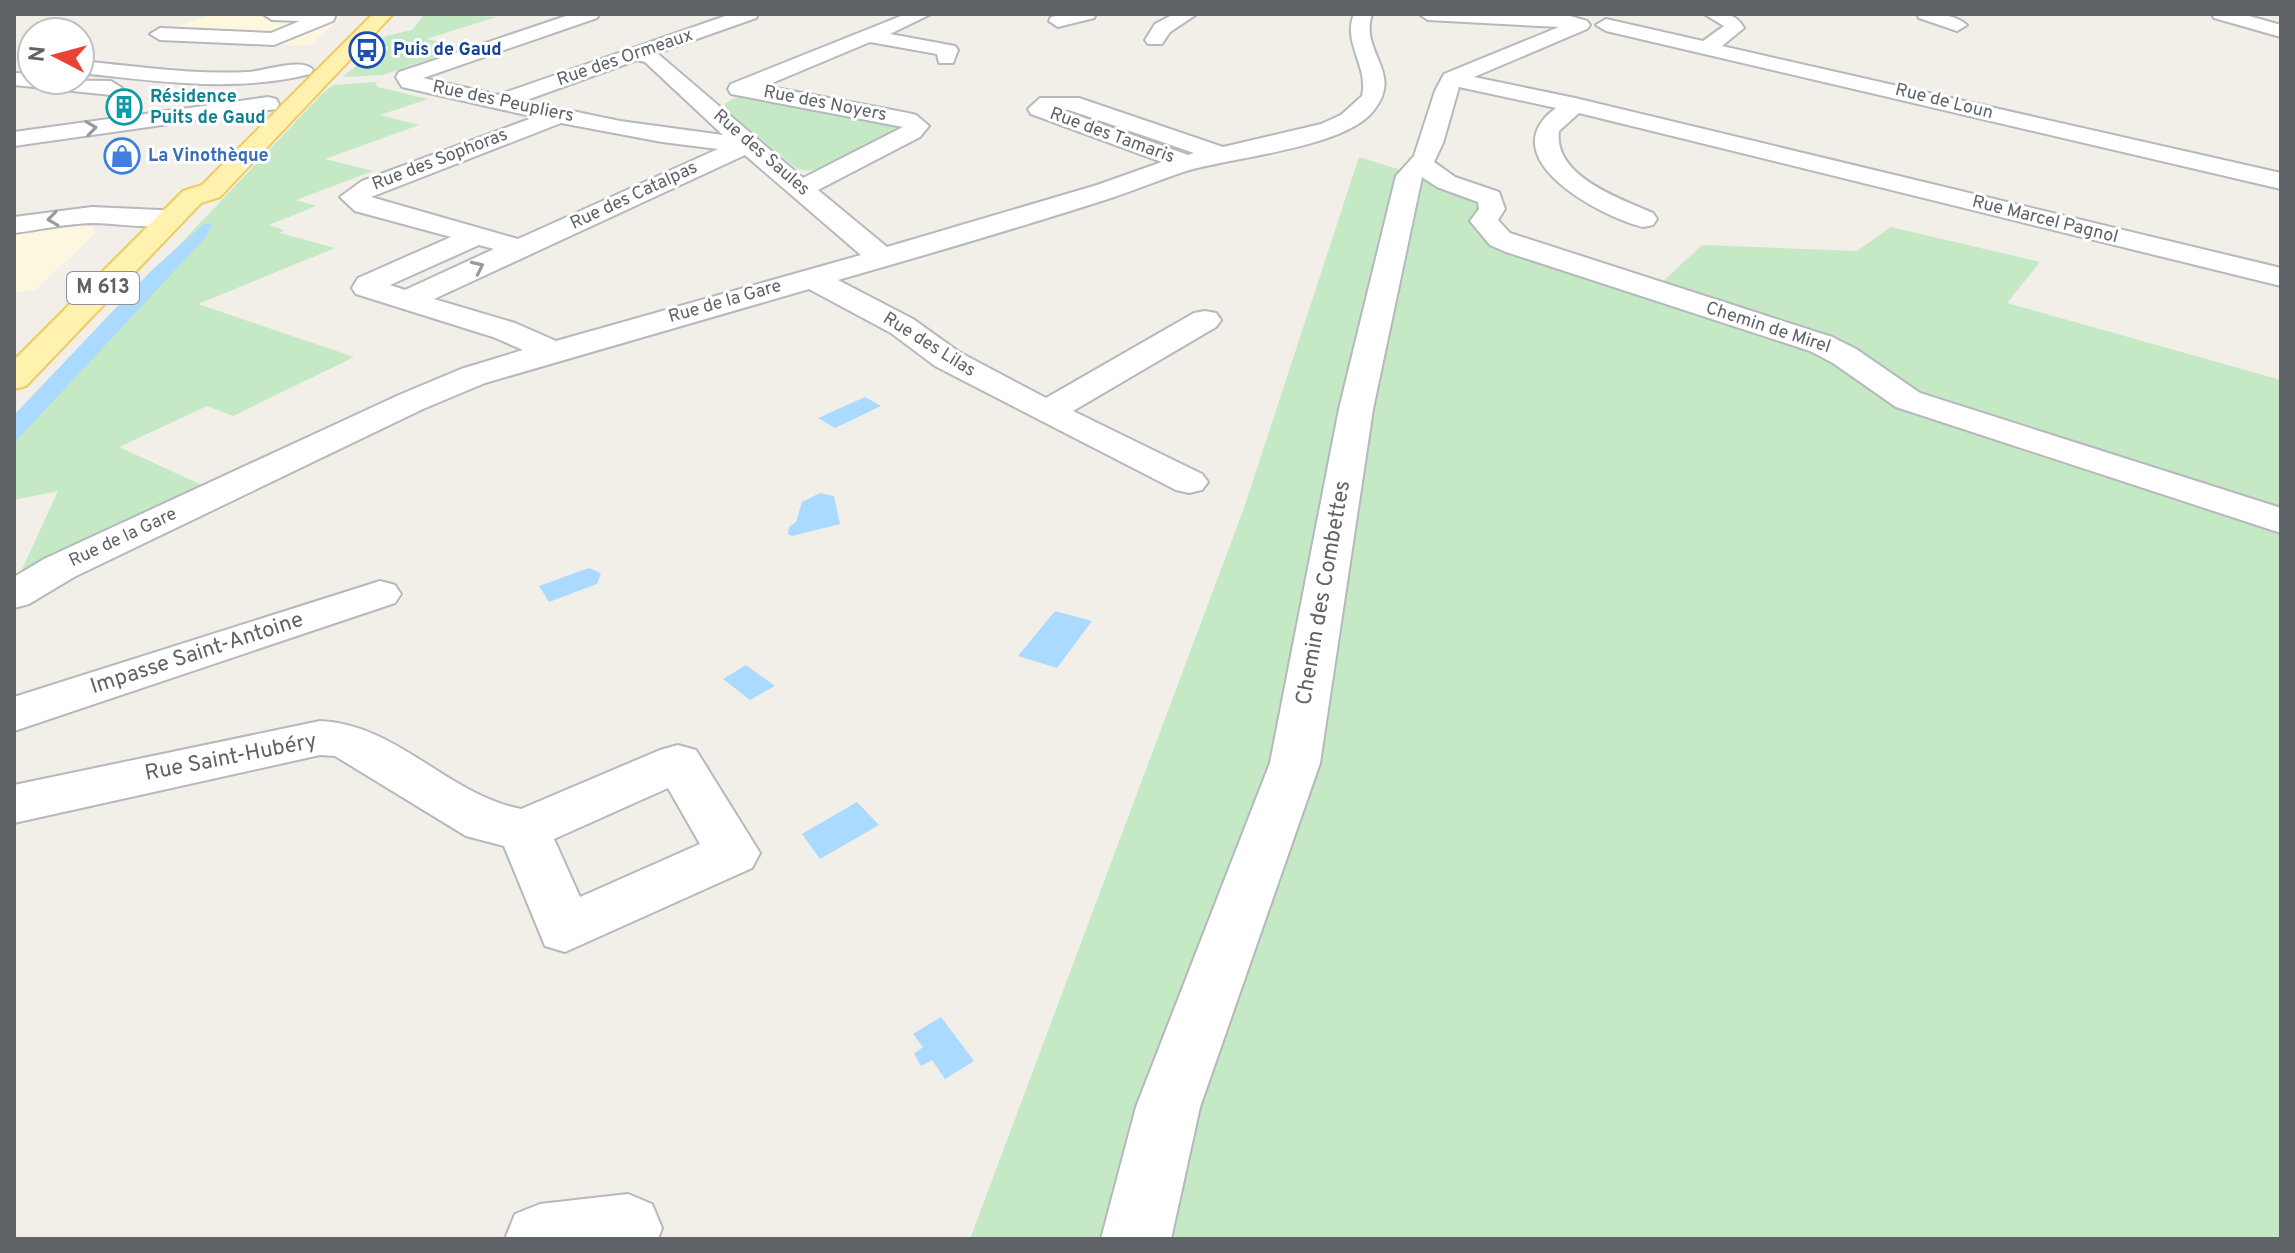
<svg xmlns="http://www.w3.org/2000/svg" width="2295" height="1253" font-family="Overpass,sans-serif">
  <style>
    .commercial { fill: #fef7e0 }
    .green { fill: #c5e8c5 }
    .water { fill: #aadaff }
    .lines { fill: none; stroke-linecap: round; stroke-linejoin: round }
    .minor-casing { stroke: #b5b8bc; stroke-width: 4 }
    .major-casing { stroke: #f2c960; stroke-width: 4 }
    .minor { fill: #fff; fill-rule: evenodd }
    .major { fill: #fff2af; fill-rule: evenodd }
    .oneway { stroke: #979a9d }
    .labels { text-anchor: middle; dominant-baseline: central; stroke-width: 6; stroke-linejoin: round; paint-order: stroke }
    .far-transit-label { font-size: 18px; font-weight: bold; fill: #164399; stroke: #fff; text-anchor: start }
    .far-street-label { font-size: 18px; fill: #5f6368; stroke: #fff }
    .far-culture-label { font-size: 18px; font-weight: bold; fill: #0d838f; stroke: #fff; text-anchor: start }
    .far-shop-label { font-size: 18px; font-weight: bold; fill: #366cbe; stroke: #fff; text-anchor: start }
    .shield { fill: #fff; stroke: #8f9295; stroke-width: 2 }
    .shield-label { font-size: 20px; font-weight: bold; fill: #5f6368 }
    .street-label { font-size: 22px; fill: #5f6368; stroke: #fff }
  </style>
  <rect width="100%" height="100%" fill="#f1efe8"/>
  <!-- commercial -->
  <g class="commercial">
    <path d="M 213,14 L 345,14 L 309,46 L 146,37 Z"/>
    <path d="M 57,224 L 92,227 L 95,233 L 37,289 L 14,293 L 14,230 Z"/>
  </g>
  <!-- green -->
  <g class="green">
    <path d="M 425,14 L 496,17 L 426,39 L 464,47 L 383,75 L 343,77 L 371,53 L 385,52 L 389,47 L 376,47 L 386,36 L 412,30 Z"/>
    <path d="M 376,82 L 377,87 L 428,99 L 380,115 L 419,125 L 325,159 L 373,171 L 296,200 L 316,206 L 269,225 L 284,230 L 280,233 L 335,248 L 198,304 L 354,357 L 233,416 L 207,406 L 119,447 L 204,486 L 20,574 L 58,491 L 14,500 L 14,420 L 320,96 L 333,85 Z"/>
    <path d="M 752,95 L 903,125 L 903,128 C 877,142 823,180 796,168 L 726,110 L 725,104 L 738,96 Z"/>
    <path d="M 1359,157 L 1475,193 L 1482,201 L 1476,222 L 1657,287 L 1702,245 L 1857,251 L 1891,227 L 2040,262 L 2007,303 L 2281,380 L 2281,1239 L 970,1239 L 1244,508 Z"/>
  </g>
  <!-- water -->
  <g class="water">
    <path d="M 204,224 L 212,224 L 205,238 L 14,443 L 14,415 L 152,270 Z"/>
    <path d="M 865,397 L 881,406 L 835,428 L 818,418 Z"/>
    <path d="M 820,493 L 834,496 L 840,524 L 792,536 L 788,534 L 789,527 L 796,522 L 802,502 Z"/>
    <path d="M 589,568 L 601,573 L 597,584 L 549,602 L 539,586 Z"/>
    <path d="M 1055,611 L 1092,621 L 1057,668 L 1018,656 Z"/>
    <path d="M 746,665 L 775,686 L 750,700 L 723,679 Z"/>
    <path d="M 857,802 L 879,825 L 820,859 L 802,834 Z"/>
    <path d="M 941,1017 L 974,1061 L 945,1079 L 932,1060 L 921,1066 L 914,1054 L 923,1047 L 913,1034 Z"/>
  </g>
  <g class="lines">
    <defs>
      <g id="minor">
        <path d="M 263,14 L 333,14 L 335,17 L 333,21 L 274,45 L 160,40 L 150,34 L 160,28 L 271,33 L 300,21 L 272,20 Z"/>
        <path d="M 572,14 L 599,14 L 597,18 L 423,78 L 498,95 L 731,14 L 758,14 L 756,18 L 657,53 L 803,178 L 903,127 L 731,94 L 728,89 L 731,84 L 906,14 L 931,14 L 890,34 L 955,46 L 958,50 L 953,63 L 939,63 L 937,54 L 870,42 L 765,86 L 908,113 L 916,115 L 929,126 L 920,137 L 818,190 L 887,247 L 1097,185 L 1162,162 L 1031,114 L 1028,109 L 1040,98 L 1079,98 L 1223,147 L 1321,124 L 1341,115 L 1362,96 C 1369,66 1342,43 1354,14 L 1372,14 C 1359,52 1404,72 1374,110 C 1346,148 1232,157 1186,171 C 1161,179 1136,190 1111,198 C 1021,227 929,254 838,280 L 913,319 L 959,352 L 1046,398 L 1194,313 L 1205,311 L 1216,313 L 1221,320 L 1216,327 L 1073,411 L 1202,474 L 1208,482 L 1202,490 L 1189,493 L 1176,490 L 935,366 L 891,333 L 809,289 L 485,383 L 423,409 L 74,577 L 29,604 L 14,608 L 14,577 L 44,559 L 399,395 L 461,369 L 523,350 L 493,337 L 356,294 L 352,288 L 358,278 L 451,237 L 355,211 L 340,197 L 362,181 L 535,117 L 402,87 L 396,77 L 399,72 ZM 637,60 L 645,62 L 723,135 L 620,121 L 524,101 ZM 1062,110 L 1069,110 L 1194,153 L 1188,155 ZM 561,123 L 662,142 L 718,149 L 518,239 L 371,197 ZM 745,155 L 861,255 L 556,341 L 515,323 L 434,299 ZM 479,245 L 494,249 L 405,290 L 390,285 Z"/>
        <path d="M 1064,14 L 1096,14 L 1094,18 L 1058,27 L 1049,21 L 1051,17 Z"/>
        <path d="M 1174,14 L 1197,14 L 1170,32 L 1162,44 L 1148,44 L 1145,40 L 1155,24 Z"/>
        <path d="M 1419,14 L 1570,16 L 1587,21 L 1590,25 L 1587,29 L 1474,77 L 1575,98 L 2281,268 L 2281,286 L 1579,113 L 1559,131 C 1553,176 1619,198 1653,213 L 1657,219 L 1653,225 L 1643,227 C 1599,216 1489,157 1556,108 L 1459,87 L 1443,143 L 1434,162 L 1455,177 L 1499,192 L 1505,209 L 1498,220 L 1510,233 L 1832,337 L 1856,349 L 1920,393 L 2281,508 L 2281,533 L 1896,407 L 1833,363 L 1810,351 L 1506,252 L 1490,245 L 1470,221 L 1479,209 L 1478,202 L 1437,187 L 1422,177 L 1373,409 L 1320,763 L 1200,1107 L 1171,1239 L 1101,1239 L 1136,1107 L 1270,763 L 1339,409 L 1396,176 L 1414,156 L 1435,91 L 1444,74 L 1559,27 L 1428,20 Z"/>
        <path d="M 1704,14 C 1721,14 1735,11 1744,28 L 1722,46 L 2281,173 L 2281,189 L 1606,31 L 1596,25 L 1606,19 L 1703,41 L 1724,26 Z"/>
        <path d="M 1917,14 C 1934,14 1953,13 1967,25 L 1957,31 L 1919,18 Z"/>
        <path d="M 2212,14 L 2242,14 L 2281,25 L 2281,37 L 2214,18 Z"/>
        <path d="M 80,61 C 136,66 192,75 248,72 C 265,71 303,57 313,70 L 310,74 C 234,93 157,81 80,73 Z"/>
        <path d="M 14,73 L 32,74 L 32,80 L 111,81 L 122,88 L 111,95 L 14,85 Z"/>
        <path d="M 268,97 L 276,99 L 279,104 L 276,109 L 14,146 L 14,132 Z"/>
        <path d="M 92,207 L 182,211 L 186,217 L 182,223 C 152,230 124,224 95,223 C 68,223 40,230 14,233 L 14,217 Z"/>
        <path d="M 380,581 L 395,585 L 401,594 L 395,603 L 14,731 L 14,697 Z"/>
        <path d="M 320,721 C 397,724 448,795 521,809 L 660,750 L 678,745 L 696,750 L 760,853 L 752,868 L 565,952 L 545,946 L 504,846 L 466,836 L 335,756 L 320,755 L 14,823 L 14,785 ZM 668,788 L 700,844 L 580,897 L 554,839 Z"/>
        <path d="M 628,1194 L 652,1204 L 662,1228 L 658,1239 L 505,1239 L 515,1214 L 540,1204 Z"/>
      </g>
      <path id="major" d="M 373,14 L 393,14 L 220,197 L 201,203 L 26,386 L 14,389 L 14,360 L 183,191 L 202,185 Z"/>
    </defs>
    <!-- minor casing -->
    <use href="#minor" class="minor-casing"/>
    <!-- major casing -->
    <use href="#major" class="major-casing"/>
    <!-- minor -->
    <use href="#minor" class="minor"/>
    <!-- major -->
    <use href="#major" class="major"/>
  </g>
  <!-- one-way arrows -->
  <defs><path id="oneway-chevron" d="M-2-3.5L2.5 0L-2 3.5" fill="none" stroke-width="1.6" stroke-linecap="round" stroke-linejoin="round" transform="scale(2)"/></defs>
  <g class="oneway">
    <use href="#oneway-chevron" transform="translate(91 128) rotate(-8)"/>
    <use href="#oneway-chevron" transform="translate(53 219) rotate(172)"/>
    <use href="#oneway-chevron" transform="translate(478 267) rotate(-25)"/>
  </g>
  <!-- icons -->
  <defs>
    <symbol id="bus-ring" viewBox="-11 -11 22 22"><circle r="9.5" fill="#fff" stroke="#1a4fb4" stroke-width="1.5"/><path d="M-5-6H5V4H4V6H2V4H-2V6H-4V4H-5ZM-3.5-4V0h7V-4ZM-3.5 1.2v1.5H-2V1.2ZM2 1.2v1.5H3.5V1.2Z" fill="#1a4fb4"/></symbol>
    <symbol id="building-ring" viewBox="-11 -11 22 22"><circle r="9.5" fill="#fff" stroke="#0f9aa8" stroke-width="1.5"/><path d="M-4-6H4V6H1V3H-1V6H-4ZM-2.5-4.3h1.7v1.8h-1.7ZM.8-4.3h1.7v1.8H.8ZM-2.5-1h1.7V.8h-1.7ZM.8-1h1.7V.8H.8Z" fill="#0f9aa8"/></symbol>
    <symbol id="shop-ring" viewBox="-11 -11 22 22"><circle r="9.5" fill="#fff" stroke="#3f7fe0" stroke-width="1.5"/><path d="M-5-2.5h2.3a2.7 3.5 0 0 1 5.4 0H5L5.5 6h-11ZM-1.5-2.5h3a1.5 2.3 0 0 0-3 0Z" fill="#3f7fe0"/></symbol>
  </defs>
  <g fill-rule="evenodd">
    <use href="#bus-ring" x="347" y="30" width="40" height="40"/>
    <use href="#building-ring" x="104" y="87" width="40" height="40"/>
    <use href="#shop-ring" x="102" y="136" width="40" height="40"/>
  </g>
  <g class="labels">
    <!-- far-transit labels -->
    <g class="far-transit-label">
      <text x="393" y="50">Puis de Gaud</text>
    </g>
    <!-- far-street labels -->
    <g class="far-street-label">
      <text transform="translate(625 58) rotate(-19)">Rue des Ormeaux</text>
      <text transform="translate(503 102) rotate(12)">Rue des Peupliers</text>
      <text transform="translate(1944 102) rotate(14)">Rue de Loun</text>
      <text transform="translate(825 104) rotate(11)">Rue des Noyers</text>
      <text transform="translate(1112 136) rotate(20)">Rue des Tamaris</text>
      <text transform="translate(761 153) rotate(41)">Rue des Saules</text>
      <text transform="translate(440 160) rotate(-21)">Rue des Sophoras</text>
      <text transform="translate(634 196) rotate(-25)">Rue des Catalpas</text>
      <text transform="translate(2045 220) rotate(14)">Rue Marcel Pagnol</text>
      <text transform="translate(725 302) rotate(-16)">Rue de la Gare</text>
      <text transform="translate(1768 328) rotate(18)">Chemin de Mirel</text>
      <text transform="translate(929 345) rotate(32)">Rue des Lilas</text>
      <text transform="translate(123 538) rotate(-25)">Rue de la Gare</text>
    </g>
    <!-- far-culture labels -->
    <g class="far-culture-label">
      <text x="150" y="97">Résidence<tspan x="150" dy="21">Puits de Gaud</tspan></text>
    </g>
    <!-- far-shop labels -->
    <g class="far-shop-label">
      <text x="148" y="156">La Vinothèque</text>
    </g>
    <!-- shield labels -->
    <rect class="shield" x="67" y="272" width="72" height="32" rx="6"/>
    <g class="shield-label">
      <text x="103" y="288">M 613</text>
    </g>
    <!-- street labels -->
    <g class="street-label">
      <text transform="translate(1324 593) rotate(-80)">Chemin des Combettes</text>
      <text transform="translate(197 654) rotate(-18)">Impasse Saint-Antoine</text>
      <text transform="translate(231 758) rotate(-11)">Rue Saint-Hubéry</text>
    </g>
  </g>
  <!-- border -->
  <rect width="2295" height="1253" fill="none" stroke="#5f6368" stroke-width="32"/>
  <!-- north arrow -->
  <g transform="translate(56 56) rotate(276)"><circle r="38" fill="#ffffff" stroke="#bfc1c3" stroke-width="2"/>
  <path d="M0-6L14 30L0 20L-14 30Z" fill="#ea4335"/>
  <text y="-12" font-size="22" font-weight="bold" text-anchor="middle" fill="#5f6368">N</text>
  </g>
</svg>
